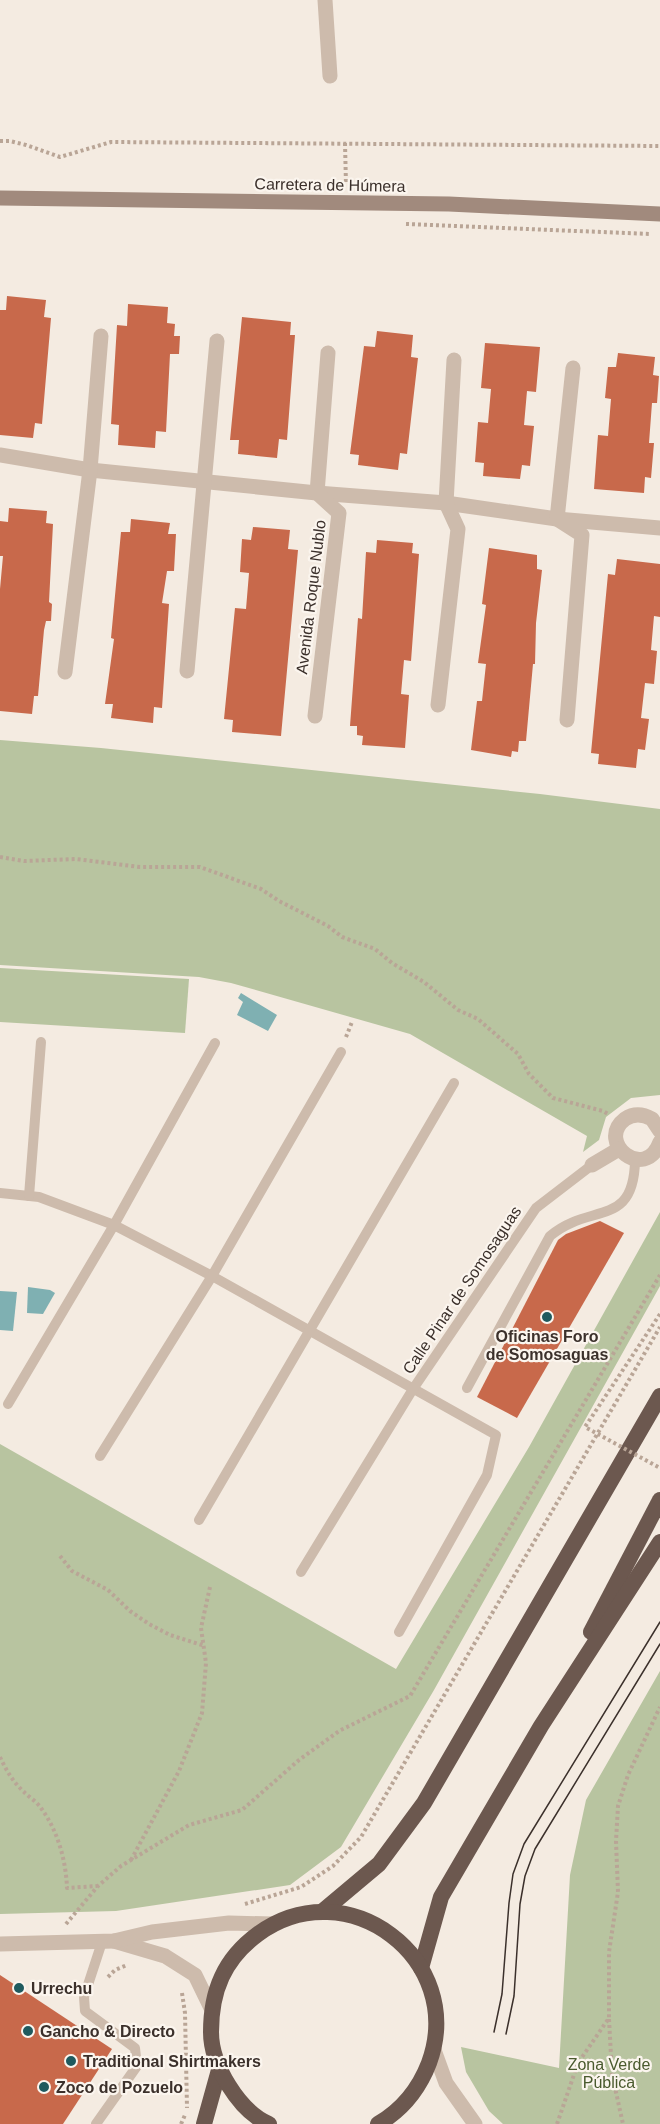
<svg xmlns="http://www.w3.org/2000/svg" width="660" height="2124" font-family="Arial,sans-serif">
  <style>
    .green { fill: #b8c4a0 }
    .water { fill: #7fb0b2 }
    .building { fill: #c8694b }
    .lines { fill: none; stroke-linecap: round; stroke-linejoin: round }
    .path { stroke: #b9a596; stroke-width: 4; stroke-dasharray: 3 3; stroke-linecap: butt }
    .service { stroke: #cdbbac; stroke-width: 10 }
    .minor { stroke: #cdbbac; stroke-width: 15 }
    .secondary { stroke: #a18a7d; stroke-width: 15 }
    .trunk { stroke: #6c584f; stroke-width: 16 }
    .tram { stroke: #3b302b; stroke-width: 1.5 }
    .path-bridge { stroke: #b9a596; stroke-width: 4; stroke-dasharray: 3 3; stroke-linecap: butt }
    .poi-dot { fill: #1f5a5e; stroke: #fbf5ee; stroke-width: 2 }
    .labels { text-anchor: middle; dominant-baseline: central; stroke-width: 4.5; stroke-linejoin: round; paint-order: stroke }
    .street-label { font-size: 16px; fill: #3b302b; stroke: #fbf5ee }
    .poi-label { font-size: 16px; font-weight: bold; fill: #3b302b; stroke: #fbf5ee; text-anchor: start }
    .park-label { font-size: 16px; fill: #4a5a2e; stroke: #fbf5ee }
  </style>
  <rect width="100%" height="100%" fill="#f4ebe1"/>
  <!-- green -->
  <g class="green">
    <path d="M 0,740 L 101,748 L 540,794 L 660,809 L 660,1095 L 631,1098 L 606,1117 L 599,1140 L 583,1152 L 587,1136 L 410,1034 L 231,983 L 199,977 L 0,965 Z"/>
    <path d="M 0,968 L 189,979 L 185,1033 L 0,1022 Z"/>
    <path d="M 660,1212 L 660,1286 L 434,1690 L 341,1847 L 290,1885 L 116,1911 L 0,1914 L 0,1444 L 396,1669 L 529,1447 Z"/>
    <path d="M 660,1671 L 660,2124 L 503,2124 L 489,2111 L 466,2072 L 461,2047 L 559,2068 L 570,1875 L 586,1800 Z"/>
  </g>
  <!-- water -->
  <g class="water">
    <path d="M 241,993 L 277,1015 L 268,1031 L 237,1015 L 243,1002 L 238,998 Z"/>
    <path d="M 28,1287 L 50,1290 L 55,1293 L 43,1314 L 27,1313 Z"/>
    <path d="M 0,1291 L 17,1292 L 13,1331 L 0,1330 Z"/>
  </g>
  <!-- building -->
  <g class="building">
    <path d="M 7,296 L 46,300 L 44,317 L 51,318 L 42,424 L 35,423 L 33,438 L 0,435 L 0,310 L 6,310 Z"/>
    <path d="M 128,304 L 168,307 L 167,323 L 175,324 L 174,336 L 180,336 L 179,354 L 170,354 L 166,432 L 156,431 L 155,448 L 118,445 L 119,425 L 111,424 L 117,325 L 127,326 Z"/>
    <path d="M 242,317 L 291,322 L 290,335 L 295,335 L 287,440 L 279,439 L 277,458 L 238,454 L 239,440 L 230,440 Z"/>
    <path d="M 377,331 L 413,335 L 411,357 L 418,358 L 407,454 L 400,453 L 398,470 L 358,465 L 359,455 L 350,454 L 364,346 L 375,347 Z"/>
    <path d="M 485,343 L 540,347 L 536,392 L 527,391 L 524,425 L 534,426 L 530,466 L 522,465 L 520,479 L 483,476 L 484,463 L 475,462 L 478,422 L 488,423 L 491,389 L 481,388 Z"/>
    <path d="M 618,353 L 655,357 L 653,375 L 659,376 L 657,403 L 652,403 L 649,443 L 654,443 L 651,478 L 645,477 L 644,493 L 594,489 L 598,435 L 608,436 L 611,399 L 605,398 L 608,367 L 616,367 Z"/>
    <path d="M 9,508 L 47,511 L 46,523 L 53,524 L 49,602 L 52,604 L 51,621 L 46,621 L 44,630 L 38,696 L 34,696 L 32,714 L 0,711 L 0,589 L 3,556 L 0,556 L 0,521 L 8,522 Z"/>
    <path d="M 131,519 L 170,523 L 168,534 L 176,534 L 174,571 L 167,571 L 162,603 L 169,604 L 162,708 L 154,707 L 153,723 L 111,718 L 113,704 L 105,704 L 114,639 L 111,638 L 121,532 L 130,532 Z"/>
    <path d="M 253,527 L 290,530 L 288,549 L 298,550 L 281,736 L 232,732 L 233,720 L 224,719 L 235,608 L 246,609 L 249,573 L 240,572 L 242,539 L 251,540 Z"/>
    <path d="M 377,540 L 413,543 L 412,553 L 419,554 L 411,661 L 404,660 L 401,694 L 409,695 L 405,748 L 362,745 L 363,736 L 357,735 L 357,726 L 350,726 L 358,618 L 362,619 L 366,552 L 376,553 Z"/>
    <path d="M 489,548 L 537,555 L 537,569 L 542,570 L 536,623 L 535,664 L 533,664 L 526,741 L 519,741 L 518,752 L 512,751 L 511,757 L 471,750 L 477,701 L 482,701 L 486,664 L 478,663 L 486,605 L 482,604 Z"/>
    <path d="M 617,559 L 660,564 L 660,617 L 654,616 L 651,650 L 657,651 L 654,684 L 645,683 L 641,718 L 649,719 L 645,750 L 638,749 L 636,768 L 598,764 L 599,754 L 591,753 L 608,574 L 615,575 Z"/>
    <path d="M 600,1221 L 624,1233 L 517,1418 L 477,1397 L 558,1240 L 566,1234 Z"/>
    <path d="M 0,1975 L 112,2049 L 63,2124 L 0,2124 Z"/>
  </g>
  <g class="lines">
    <!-- path -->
    <g class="path">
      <path d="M 0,141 L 10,141 L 26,145 L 60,157 L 111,142 L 660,146"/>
      <path d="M 345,143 L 346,185"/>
      <path d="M 406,224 L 650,234"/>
      <path d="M 0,857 L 24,861 L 76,859 L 140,867 L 200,867 L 261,889 L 279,901 L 328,926 L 342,937 L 375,949 L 392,963 L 424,982 L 458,1010 L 478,1019 L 518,1054 L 529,1074 L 553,1098 L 603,1111 L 608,1114"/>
      <path d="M 346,1037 L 352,1022"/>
      <path d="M 60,1556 L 72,1571 L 108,1590 L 130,1611 L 149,1624 L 170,1635 L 205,1646"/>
      <path d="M 0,1757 C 6,1770 13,1782 24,1792 C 29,1797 37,1802 41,1808 C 58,1831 66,1861 67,1888 L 97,1886"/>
      <path d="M 131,1860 L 179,1771 L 202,1713 L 206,1663 L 201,1628 L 210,1587"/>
      <path d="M 245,1904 L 301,1887 L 333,1866 L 361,1837 L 660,1327"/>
      <path d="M 66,1924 L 98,1886 L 121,1866 L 189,1825 L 242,1810 L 299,1760 L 339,1731 L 410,1696 L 660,1275"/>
      <path d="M 108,1977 L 115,1970 L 127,1965"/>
      <path d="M 182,1993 L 185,2013 L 187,2108"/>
      <path d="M 609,2019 L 612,2074 L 623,2124"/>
      <path d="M 181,2124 L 185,2115"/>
      <path d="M 557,2124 L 578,2063 L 609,2018 L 609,1952 L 618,1892 L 616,1841 L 618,1806 L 628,1775 L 660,1707"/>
    </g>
    <!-- service -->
    <g class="service">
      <path d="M 0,1193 L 39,1197 L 114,1225 L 212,1276 L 496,1435 L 487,1475 L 399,1632"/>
      <path d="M 29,1196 L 41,1042"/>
      <path d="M 467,1388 L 550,1236 C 590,1202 634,1229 635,1160"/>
      <path d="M 8,1404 L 114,1225 L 215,1043"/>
      <path d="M 100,1456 L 212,1276 L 341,1052"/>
      <path d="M 199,1520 L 454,1083"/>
      <path d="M 301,1572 L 413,1389 L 536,1208 L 592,1165"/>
      <path d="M 96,2124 L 137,2066 L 135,2048 L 85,2011 L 84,1997 L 102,1942"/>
    </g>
    <!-- minor -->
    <g class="minor">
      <path d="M 325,0 L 330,76"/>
      <path d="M 0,455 L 90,470 L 317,493 L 446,503 L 557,519 L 660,528"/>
      <path d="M 187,671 L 217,341"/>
      <path d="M 65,672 L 90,470 L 101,336"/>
      <path d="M 438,705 L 458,529 L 446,503 L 454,360"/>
      <path d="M 315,716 L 339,513 L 317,493 L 328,353"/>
      <path d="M 567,720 L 582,535 L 557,519 L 573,368"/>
      <path d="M 660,1131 L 652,1119 C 643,1114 634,1113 625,1119 C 595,1142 645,1183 660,1142"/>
      <path d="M 592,1165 L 619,1149"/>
      <path d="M 114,1941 L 165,1956 L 195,1975 L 211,2008"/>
      <path d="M 0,1944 L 114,1941 L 152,1932 L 229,1923 L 272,1924"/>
      <path d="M 434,2050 L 446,2083 L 475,2124"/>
    </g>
    <!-- secondary -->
    <path class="secondary" d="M 0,198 L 449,204 L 660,214"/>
    <!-- trunk -->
    <g class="trunk">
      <path d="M 591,1632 L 660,1500"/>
      <path d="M 323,1911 L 379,1864 L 424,1803 L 660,1396"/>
      <path d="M 421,1968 L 441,1897 L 541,1726 L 660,1542"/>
      <path d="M 204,2124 L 219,2070"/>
      <path d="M 269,2124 C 239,2111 211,2065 211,2032 C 211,1991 224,1959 258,1934 C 347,1869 467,1959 429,2063 C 419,2089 402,2110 378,2124"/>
    </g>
    <!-- tram -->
    <g class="tram">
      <path d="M 494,2032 L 502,1994 L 509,1903 L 513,1874 L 524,1844 L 660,1622"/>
      <path d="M 506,2034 L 514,1996 L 520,1904 L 525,1876 L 535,1849 L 660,1644"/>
    </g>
    <!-- path-bridge -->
    <path class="path-bridge" d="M 660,1314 L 585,1427 L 660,1468"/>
  </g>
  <!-- markers -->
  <g class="poi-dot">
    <circle cx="547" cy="1317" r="6"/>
    <circle cx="19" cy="1988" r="6"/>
    <circle cx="28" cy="2031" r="6"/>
    <circle cx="71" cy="2061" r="6"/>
    <circle cx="44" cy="2087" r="6"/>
  </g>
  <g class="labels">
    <!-- street labels -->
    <g class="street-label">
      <text transform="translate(330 185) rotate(1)">Carretera de Húmera</text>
      <text transform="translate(311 597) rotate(-83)">Avenida Roque Nublo</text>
      <text transform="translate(462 1290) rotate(-56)">Calle Pinar de Somosaguas</text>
    </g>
    <!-- poi labels -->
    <g class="poi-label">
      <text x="547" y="1336" text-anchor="middle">Oficinas Foro<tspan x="547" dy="18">de Somosaguas</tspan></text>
      <text x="31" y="1988">Urrechu</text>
      <text x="40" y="2031">Gancho &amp; Directo</text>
      <text x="83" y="2061">Traditional Shirtmakers</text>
      <text x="56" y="2087">Zoco de Pozuelo</text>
    </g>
    <!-- park labels -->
    <g class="park-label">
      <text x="609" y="2064">Zona Verde<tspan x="609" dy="18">Pública</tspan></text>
    </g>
  </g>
</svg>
